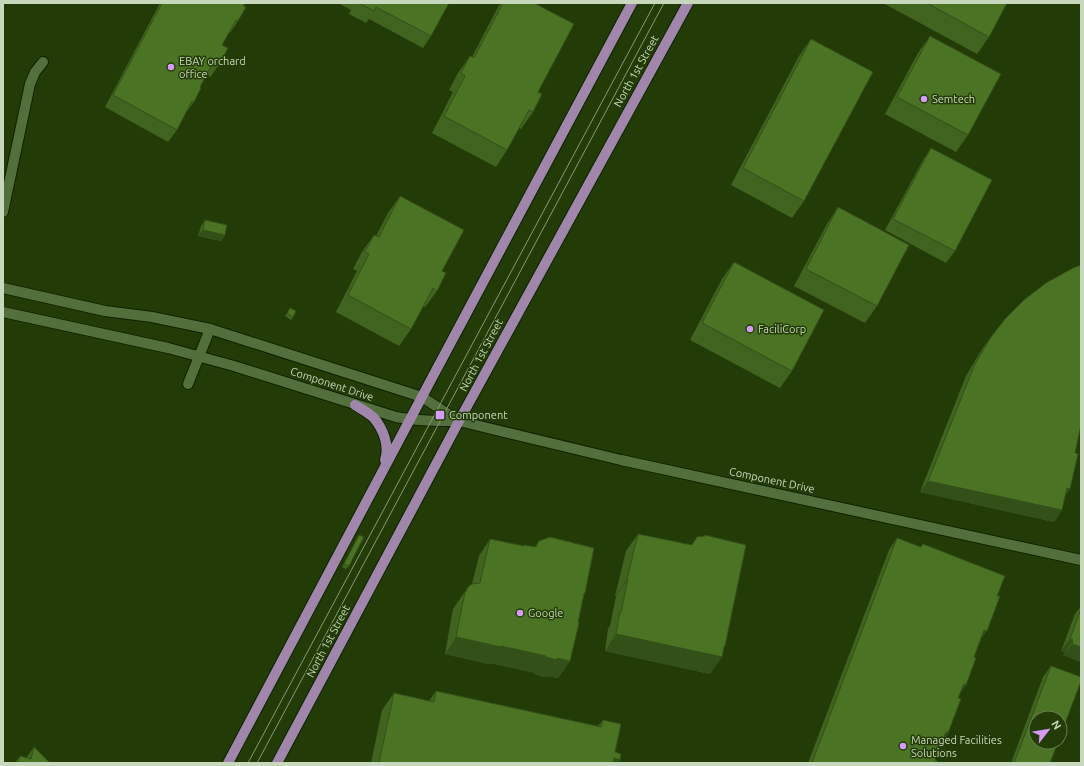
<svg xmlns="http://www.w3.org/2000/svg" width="1084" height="766" font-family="Ubuntu,sans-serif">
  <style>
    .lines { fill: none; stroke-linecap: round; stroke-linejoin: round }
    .minor-casing { stroke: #0f2100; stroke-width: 12 }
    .tertiary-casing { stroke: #0f2100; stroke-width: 12 }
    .secondary-casing { stroke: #0f2100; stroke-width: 12 }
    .primary-casing { stroke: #0f2100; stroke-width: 12 }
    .minor { stroke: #536f3c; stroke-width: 10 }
    .tertiary { stroke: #536f3c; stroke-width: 10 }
    .secondary { stroke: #536f3c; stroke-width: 10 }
    .primary { stroke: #9f86aa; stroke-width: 10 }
    .tram { stroke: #879a74; stroke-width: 1 }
    .wall { fill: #40631f }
    .shaded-wall { fill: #345019 }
    .building { fill: #4b7324; stroke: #345019 }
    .poi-dot { fill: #d69bf9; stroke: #233c07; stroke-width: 1.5 }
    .labels { text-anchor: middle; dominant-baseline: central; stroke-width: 3; stroke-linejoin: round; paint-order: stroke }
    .poi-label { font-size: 11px; fill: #c8d8bc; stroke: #233c07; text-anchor: start }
    .street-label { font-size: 11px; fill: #c8d8bc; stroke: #233c07 }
  </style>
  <rect width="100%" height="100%" fill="#233c07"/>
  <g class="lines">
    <defs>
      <g id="minor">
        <path d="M 3,212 L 30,84 L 35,72 L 43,62"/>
        <path d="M 188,384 L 210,329"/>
      </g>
      <path id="tertiary" d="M 459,421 L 621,460 L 1081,560"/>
      <g id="secondary">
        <path d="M 3,288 L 105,311 L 152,317 L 210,329 L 422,397 L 459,421"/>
        <path d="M 3,312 L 168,348 L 234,366 L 396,417 C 417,421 437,421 459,421"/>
      </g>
      <g id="primary">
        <path d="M 355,405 C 361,409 369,413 374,418 C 383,429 390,446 385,460"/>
        <path d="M 228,763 L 433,376 L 632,3"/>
        <path d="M 277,763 L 459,421 L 688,3"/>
      </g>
    </defs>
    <!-- minor casing -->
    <use href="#minor" class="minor-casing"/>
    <!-- tertiary casing -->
    <use href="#tertiary" class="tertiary-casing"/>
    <!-- secondary casing -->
    <use href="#secondary" class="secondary-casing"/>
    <!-- primary casing -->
    <use href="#primary" class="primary-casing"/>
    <!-- minor -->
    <use href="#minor" class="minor"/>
    <!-- tertiary -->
    <use href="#tertiary" class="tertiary"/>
    <!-- secondary -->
    <use href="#secondary" class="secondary"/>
    <!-- primary -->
    <use href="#primary" class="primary"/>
    <!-- tram -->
    <g class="tram">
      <path d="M 248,763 L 655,3"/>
      <path d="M 257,763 L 664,3"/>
    </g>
  </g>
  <!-- wall -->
  <g class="wall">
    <path d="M 160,3 L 245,3 L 238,21 L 230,33 L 229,32 L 222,45 L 219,65 L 210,77 L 206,74 L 200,87 L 194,102 L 185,114 L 177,130 L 168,142 L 105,107 Z"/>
    <path d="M 338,3 L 449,3 L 431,36 L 423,48 L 369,19 L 366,23 L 349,14 L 351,10 Z"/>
    <path d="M 501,3 L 534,3 L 538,92 L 533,112 L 521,129 L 519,128 L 507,150 L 496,167 L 432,133 L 453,92 L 449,90 L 458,73 L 470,56 L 472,57 L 498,7 Z"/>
    <path d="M 883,3 L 1007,3 L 989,37 L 977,54 Z"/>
    <path d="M 930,36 L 968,135 L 956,152 L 885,114 L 918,53 Z"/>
    <path d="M 811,39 L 804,201 L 792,218 L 731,185 L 799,56 Z"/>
    <path d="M 931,148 L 955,251 L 946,263 L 885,230 L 923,160 Z"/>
    <path d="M 400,196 L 442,271 L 437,291 L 425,307 L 423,307 L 411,329 L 399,346 L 336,312 L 357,271 L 353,269 L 362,252 L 374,235 L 376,236 L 388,213 Z"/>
    <path d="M 838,207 L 877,306 L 865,323 L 794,286 L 827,224 Z"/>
    <path d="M 205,220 L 225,235 L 221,241 L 198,236 L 201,226 Z"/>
    <path d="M 734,262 L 792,371 L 780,388 L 690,340 L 722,279 Z"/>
    <path d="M 290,308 L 293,317 L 291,320 L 285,316 Z"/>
    <path d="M 991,337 L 1062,510 L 1054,522 L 920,492 L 966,376 L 982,349 Z"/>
    <path d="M 638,534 L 691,545 L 704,536 L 705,535 L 724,649 L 710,674 L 605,651 L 608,629 L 610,626 L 616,596 L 615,596 L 626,551 Z"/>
    <path d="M 359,535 L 349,566 L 346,569 L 342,567 Z"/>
    <path d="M 897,538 L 921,547 L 923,544 L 981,639 L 960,694 L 948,733 L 942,741 L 935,760 L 937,763 L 808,763 L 889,550 Z"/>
    <path d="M 490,539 L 523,546 L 524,545 L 535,547 L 539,541 L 585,593 L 584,596 L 570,661 L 558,678 L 546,676 L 545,677 L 534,674 L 535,673 L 490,663 L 489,664 L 445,654 L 453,609 L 468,587 L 472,584 L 479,556 Z"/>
    <path d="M 1081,606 L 1081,662 L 1063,655 L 1065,652 L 1061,651 L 1075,614 Z"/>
    <path d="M 1051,666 L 1050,763 L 1011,763 L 1043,677 Z"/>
    <path d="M 436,691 L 598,726 L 603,720 L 615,752 L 620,760 L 618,763 L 371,763 L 382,710 L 394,693 L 429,701 Z"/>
    <path d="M 34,747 L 49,762 L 52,763 L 15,763 L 20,756 L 26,758 Z"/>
  </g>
  <!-- shaded-wall -->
  <g class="shaded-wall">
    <path d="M 203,230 L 225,235 L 221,241 L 198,236 Z"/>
    <path d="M 928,481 L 1062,510 L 1054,522 L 920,492 Z"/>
    <path d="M 1067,488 L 1070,489 L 1062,501 Z"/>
    <path d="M 627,579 L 628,579 L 616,596 L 615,596 Z"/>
    <path d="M 984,630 L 987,631 L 979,642 Z"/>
    <path d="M 616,634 L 724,646 L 725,646 L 718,656 L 722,657 L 710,674 L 605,651 Z"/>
    <path d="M 456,637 L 501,646 L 546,656 L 535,673 L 490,663 L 489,664 L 445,654 Z"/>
    <path d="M 1070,639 L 1073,640 L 1065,652 L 1061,651 Z"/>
    <path d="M 1072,644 L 1081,647 L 1081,662 L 1063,655 Z"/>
    <path d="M 546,657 L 557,658 L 570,661 L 558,678 L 546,676 L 545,677 L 534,674 Z"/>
    <path d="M 964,684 L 966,685 L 958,697 Z"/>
    <path d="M 946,732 L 948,733 L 940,745 Z"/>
    <path d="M 614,758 L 620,760 L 618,763 L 611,763 Z"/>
  </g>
  <!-- building -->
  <g class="building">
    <path d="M 162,3 L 245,3 L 243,6 L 246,7 L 238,21 L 236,20 L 222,45 L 228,48 L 219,65 L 213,62 L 200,87 L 201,88 L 194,102 L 192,101 L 177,130 L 113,95 Z"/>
    <path d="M 359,3 L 449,3 L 431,36 L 376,7 L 374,11 Z"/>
    <path d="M 503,3 L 534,3 L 574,24 L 538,92 L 542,94 L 533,112 L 529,110 L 507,150 L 444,116 L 465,76 L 461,73 L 470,56 L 474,58 Z"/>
    <path d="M 927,3 L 1007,3 L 989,37 Z"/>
    <path d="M 930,36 L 1001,74 L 968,135 L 897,97 Z"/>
    <path d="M 811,39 L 873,72 L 804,201 L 743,168 Z"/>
    <path d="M 931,148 L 992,180 L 955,251 L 893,219 Z"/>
    <path d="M 400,196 L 464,230 L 442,271 L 446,273 L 437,291 L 433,288 L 411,329 L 348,295 L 369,254 L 365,252 L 374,235 L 379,237 Z"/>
    <path d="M 838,207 L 909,245 L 877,306 L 806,269 Z"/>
    <path d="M 205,220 L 227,225 L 225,235 L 203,230 Z"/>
    <path d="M 734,262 L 824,310 L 792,371 L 702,323 Z"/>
    <path d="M 1081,265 L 1081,425 L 1075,453 L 1078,454 L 1070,489 L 1067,488 L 1062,510 L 928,481 L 975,364 L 991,337 L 1005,319 L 1024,300 L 1046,283 L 1073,268 Z"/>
    <path d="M 290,308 L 296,311 L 293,317 L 287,313 Z"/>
    <path d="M 638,534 L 692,545 L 697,537 L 705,536 L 705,535 L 746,545 L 725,646 L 724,646 L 722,657 L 616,634 L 620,612 L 621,612 L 628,579 L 627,579 Z"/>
    <path d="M 359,535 L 364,537 L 349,566 L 344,564 Z"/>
    <path d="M 550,537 L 594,548 L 585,593 L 584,593 L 578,622 L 579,623 L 570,661 L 557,658 L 557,660 L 546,657 L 546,656 L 501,646 L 501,647 L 456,637 L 465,592 L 466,592 L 468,587 L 472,584 L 480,583 L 490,539 L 524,546 L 524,545 L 536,547 L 539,541 Z"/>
    <path d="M 897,538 L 921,547 L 923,544 L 1005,576 L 997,596 L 1000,596 L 987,631 L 984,630 L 974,657 L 976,658 L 966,685 L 964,684 L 958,698 L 961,699 L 948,733 L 946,732 L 935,760 L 937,761 L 937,763 L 812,763 Z"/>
    <path d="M 1081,609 L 1081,647 L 1072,644 L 1073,640 L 1070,639 Z"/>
    <path d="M 1051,666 L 1081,677 L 1081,681 L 1060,737 L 1060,718 L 1036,718 L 1036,742 L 1058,742 L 1050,763 L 1014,763 Z"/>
    <path d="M 436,691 L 601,727 L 603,720 L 621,724 L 615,752 L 621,754 L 620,760 L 614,758 L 613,763 L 379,763 L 394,693 L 434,702 Z"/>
    <path d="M 34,747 L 49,762 L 52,763 L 18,763 L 20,756 L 31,759 Z"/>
  </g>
  <!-- markers -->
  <g class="poi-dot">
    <circle cx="171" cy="67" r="4"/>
    <circle cx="924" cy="99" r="4"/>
    <circle cx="750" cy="329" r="4"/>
    <rect x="435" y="410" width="10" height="10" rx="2"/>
    <circle cx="520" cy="613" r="4"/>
    <circle cx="903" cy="746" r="4"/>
  </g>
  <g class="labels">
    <!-- poi labels -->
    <g class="poi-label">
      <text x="179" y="61">EBAY orchard<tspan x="179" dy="13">office</tspan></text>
      <text x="932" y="99">Semtech</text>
      <text x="758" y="329">FaciliCorp</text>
      <text x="449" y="415">Component</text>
      <text x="528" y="613">Google</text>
      <text x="911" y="740">Managed Facilities<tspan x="911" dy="13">Solutions</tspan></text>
    </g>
    <!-- street labels -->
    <g class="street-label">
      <text transform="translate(636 71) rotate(-61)">North 1st Street</text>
      <text transform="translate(481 355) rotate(-62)">North 1st Street</text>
      <text transform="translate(332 384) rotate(18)">Component Drive</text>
      <text transform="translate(772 480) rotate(12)">Component Drive</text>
      <text transform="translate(328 641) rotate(-62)">North 1st Street</text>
    </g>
  </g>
  <!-- border -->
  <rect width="1084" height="766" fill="none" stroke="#c8d8bc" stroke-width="8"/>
  <!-- north arrow -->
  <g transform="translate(1048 730) rotate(59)"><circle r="19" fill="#233c07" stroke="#657a4f"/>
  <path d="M0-3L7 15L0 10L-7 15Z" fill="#d69bf9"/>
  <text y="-6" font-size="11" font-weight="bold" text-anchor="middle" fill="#c8d8bc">N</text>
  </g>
</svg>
